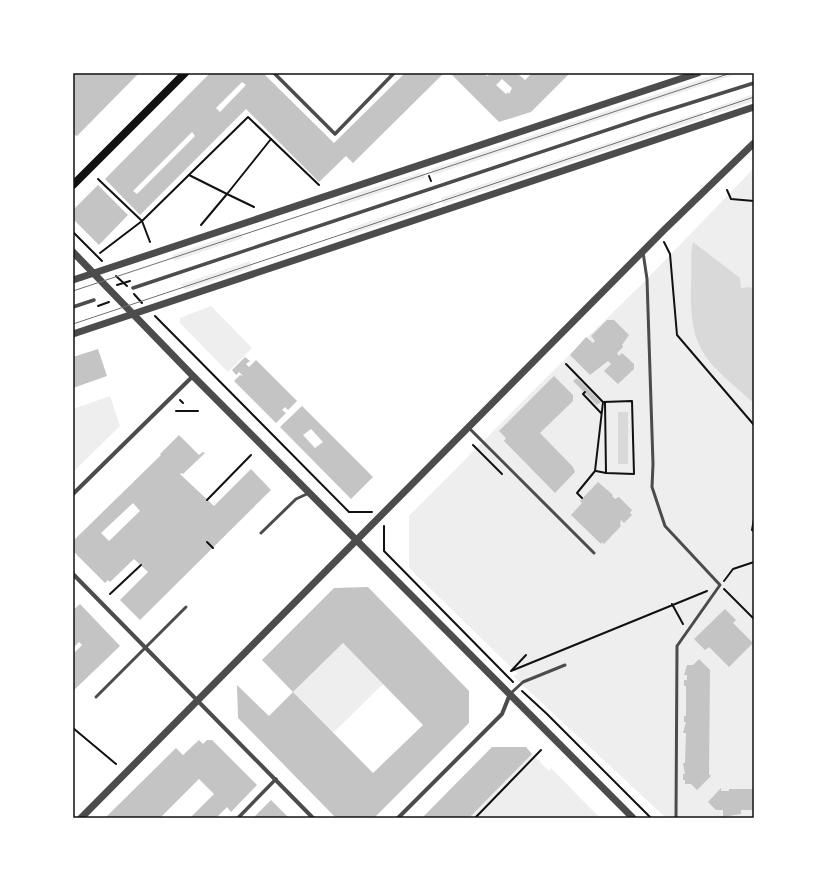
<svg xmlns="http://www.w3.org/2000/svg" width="827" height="891" font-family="Raleway,sans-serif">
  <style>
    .green { fill: #eee }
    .water { fill: #d9d9d9 }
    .building { fill: #c4c4c4; fill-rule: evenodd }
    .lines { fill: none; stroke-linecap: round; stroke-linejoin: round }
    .path { stroke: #111; stroke-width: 2 }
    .service { stroke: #4c4c4c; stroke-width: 3 }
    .pedestrian { stroke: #4c4c4c; stroke-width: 3.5 }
    .minor { stroke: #4c4c4c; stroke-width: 4 }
    .tertiary { stroke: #4c4c4c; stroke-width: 7 }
    .secondary { stroke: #111; stroke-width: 8 }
    .tram { stroke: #707070; stroke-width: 1 }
    .neatline { fill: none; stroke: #111; stroke-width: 1.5 }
  </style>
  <rect width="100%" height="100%" fill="#fff"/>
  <!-- green -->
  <g class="green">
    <path d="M 720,73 L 740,73 L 433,175 L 431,169 Z"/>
    <path d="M 754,94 L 754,101 L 712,115 L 710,109 Z"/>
    <path d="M 702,112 L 704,118 L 443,204 L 441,198 Z"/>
    <path d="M 754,168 L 754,818 L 666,818 L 513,676 L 518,674 L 409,568 L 409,516 L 551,373 L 647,279 Z"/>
    <path d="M 423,172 L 425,178 L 340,206 L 338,199 Z"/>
    <path d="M 432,201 L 434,207 L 350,235 L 347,229 Z"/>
    <path d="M 240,232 L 243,238 L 174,261 L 172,255 Z"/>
    <path d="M 250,261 L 252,268 L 185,290 L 182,284 Z"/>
    <path d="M 211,306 L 252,348 L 228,372 L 180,323 L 180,318 Z"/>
    <path d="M 110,396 L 120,426 L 73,472 L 73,409 Z"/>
    <path d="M 343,643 L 383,684 L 333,733 L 293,692 Z"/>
    <path d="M 532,754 L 538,760 L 540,759 L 540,762 L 549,771 L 551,768 L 600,818 L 469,818 Z"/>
  </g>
  <!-- water -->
  <g class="water">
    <path d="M 693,242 L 740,278 L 741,288 L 750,287 L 754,290 L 754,403 C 707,361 689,353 691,285 C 692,271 690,255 693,242 Z"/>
    <rect x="618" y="412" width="10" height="52"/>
  </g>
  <!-- building -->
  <g class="building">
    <path d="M 73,73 L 139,73 L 77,136 L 73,134 Z"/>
    <path d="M 210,73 L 263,73 L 334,143 L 405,73 L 444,73 L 353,163 L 346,156 L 319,182 L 246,109 L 140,215 L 105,179 ZM 242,82 L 246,85 L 220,112 L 216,108 ZM 192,132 L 195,136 L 137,194 L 133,191 Z"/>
    <path d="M 450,73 L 484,73 L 487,76 L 492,73 L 517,73 L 525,80 L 532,73 L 570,73 L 531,112 L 499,122 ZM 502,79 L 512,88 L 509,94 L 508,92 L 506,94 L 496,85 Z"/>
    <path d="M 98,185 L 128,215 L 99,245 L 73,219 L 73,210 Z"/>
    <path d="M 607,320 L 614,320 L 629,335 L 622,345 L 623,347 L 617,353 L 619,356 L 622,353 L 634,364 L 634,369 L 618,384 L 604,371 L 611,364 L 608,361 L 590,375 L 570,355 L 586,337 L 593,343 L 595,341 L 591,336 Z"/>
    <path d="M 98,349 L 107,376 L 73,388 L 73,357 Z"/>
    <path d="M 245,357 L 250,361 L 246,364 L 249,367 L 256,360 L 297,401 L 288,410 L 285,407 L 282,410 L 286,413 L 276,423 L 234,381 L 240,375 L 243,376 L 239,372 L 236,375 L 232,370 Z"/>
    <path d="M 554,376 L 573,395 L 573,401 L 540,433 L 573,467 L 575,472 L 555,493 L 504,441 L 506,438 L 499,431 Z"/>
    <path d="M 577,378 L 601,402 L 597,405 L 573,381 Z"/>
    <path d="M 302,406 L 373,477 L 351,499 L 280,427 ZM 311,429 L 323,442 L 315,448 L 303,435 Z"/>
    <path d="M 179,435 L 199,455 L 203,452 L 205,453 L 183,474 L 181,473 L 180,474 L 214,506 L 251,469 L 271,490 L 140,620 L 120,600 L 148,572 L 134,559 L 110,582 L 108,580 L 105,583 L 73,551 L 73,541 L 161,455 L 160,454 ZM 133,503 L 140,511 L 109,541 L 101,533 Z"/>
    <path d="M 598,482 L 613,495 L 612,496 L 615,499 L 619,497 L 632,510 L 630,513 L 632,515 L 624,523 L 621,520 L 620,524 L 621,526 L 604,544 L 602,542 L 601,544 L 571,515 L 582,503 L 580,501 Z"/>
    <path d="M 368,587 L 469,691 L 469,723 L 374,818 L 336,818 L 238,718 L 237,685 L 269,716 L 293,692 L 373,773 L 423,725 L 343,643 L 293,692 L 262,660 L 334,588 Z"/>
    <path d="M 80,604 L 120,646 L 73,691 L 73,654 L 82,645 L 79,642 L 73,648 L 73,610 Z"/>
    <path d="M 725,609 L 736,620 L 733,623 L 753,643 L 729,667 L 709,647 L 705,650 L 694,639 Z"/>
    <path d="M 699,659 L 710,670 L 709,774 L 711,776 L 697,790 L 691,784 L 685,784 L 685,780 L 683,780 L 683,774 L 685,774 L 683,763 L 685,763 L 686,733 L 683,733 L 686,722 L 684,722 L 684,716 L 686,716 L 686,686 L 684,686 L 684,680 L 687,680 L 687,675 L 684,675 L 687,665 L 693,665 Z"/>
    <path d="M 199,740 L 203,744 L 207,740 L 212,740 L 257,785 L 231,812 L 227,807 L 216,818 L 190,818 L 214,794 L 199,779 L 160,818 L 105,818 L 176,748 L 183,755 Z"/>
    <path d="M 492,747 L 526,747 L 532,754 L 469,818 L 422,818 Z"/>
    <path d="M 721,788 L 721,791 L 729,791 L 729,789 L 754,789 L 754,810 L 741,810 L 741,814 L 723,817 L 723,810 L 716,810 L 708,802 Z"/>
    <path d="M 271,800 L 289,818 L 253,818 Z"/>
  </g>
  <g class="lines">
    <!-- path -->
    <g class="path">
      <path d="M 189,175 L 227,194 L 271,139"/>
      <path d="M 429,176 L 431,181"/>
      <path d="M 98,179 L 142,221 L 100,253"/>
      <path d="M 727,190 L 731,199 L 754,201"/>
      <path d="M 201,225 L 227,194 L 254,207"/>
      <path d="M 73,232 L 102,261"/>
      <path d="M 150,242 L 142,221 L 248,117 L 319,185"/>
      <path d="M 664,242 L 670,254 L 677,335 L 754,425"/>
      <path d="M 116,276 L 127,286"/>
      <path d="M 117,285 L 130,281"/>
      <path d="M 134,294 L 142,303"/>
      <path d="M 98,306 L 109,302"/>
      <path d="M 155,316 L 349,512 L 372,512"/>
      <path d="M 566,364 L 603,402 L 595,471 L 577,493 L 582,498"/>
      <path d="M 585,392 L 583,394 L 601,413"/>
      <path d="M 180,400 L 183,403"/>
      <path d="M 605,402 L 606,473"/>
      <path d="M 176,411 L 198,411"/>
      <path d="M 473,445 L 502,474"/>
      <path d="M 596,471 L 606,473 L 634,474 L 632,401 L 603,402"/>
      <path d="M 207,500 L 251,455"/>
      <path d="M 754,519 L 752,530 L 754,531"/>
      <path d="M 384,526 L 384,551 L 513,682"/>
      <path d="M 207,542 L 213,548"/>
      <path d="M 724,581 L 733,569 L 754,562"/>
      <path d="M 724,589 L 754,619"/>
      <path d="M 110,594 L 141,565"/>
      <path d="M 672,604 L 683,624"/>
      <path d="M 512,670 L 526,655"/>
      <path d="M 511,671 L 707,591"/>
      <path d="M 522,691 L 547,714 L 651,818"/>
      <path d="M 73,728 L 116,764"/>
      <path d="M 475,818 L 541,750"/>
    </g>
    <!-- service -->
    <g class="service">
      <path d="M 643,252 L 647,279 L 653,464 L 652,487 L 665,526 L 720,585 L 677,646 L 676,818"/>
      <path d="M 469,428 L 594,553"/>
      <path d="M 261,533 L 296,499 L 309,493"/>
      <path d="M 510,694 L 523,682 L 565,665"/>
      <path d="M 96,697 L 186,607"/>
    </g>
    <!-- pedestrian -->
    <g class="pedestrian">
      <path d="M 274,73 L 335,134 L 394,73"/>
      <path d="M 133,288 L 649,116 L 754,83"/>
      <path d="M 73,307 L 94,300"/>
      <path d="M 238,818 L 276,779"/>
    </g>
    <!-- minor -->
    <g class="minor">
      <path d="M 73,494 L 193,376"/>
      <path d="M 73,574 L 313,818"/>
      <path d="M 398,818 L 502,714 L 510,694"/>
    </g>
    <!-- tertiary -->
    <g class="tertiary">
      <path d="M 73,252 L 193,376 L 633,818"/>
      <path d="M 73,280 L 698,73"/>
      <path d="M 73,334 L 754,107"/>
      <path d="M 81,818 L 665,229 L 754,143"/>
    </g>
    <!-- secondary -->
    <path class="secondary" d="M 73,185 L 185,73"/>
    <!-- tram -->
    <g class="tram">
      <path d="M 73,291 L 731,73"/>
      <path d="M 73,324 L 754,97"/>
    </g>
  </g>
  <!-- border -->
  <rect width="827" height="891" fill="none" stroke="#ffffff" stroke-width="148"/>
  <rect x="74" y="74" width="679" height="743" class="neatline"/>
</svg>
